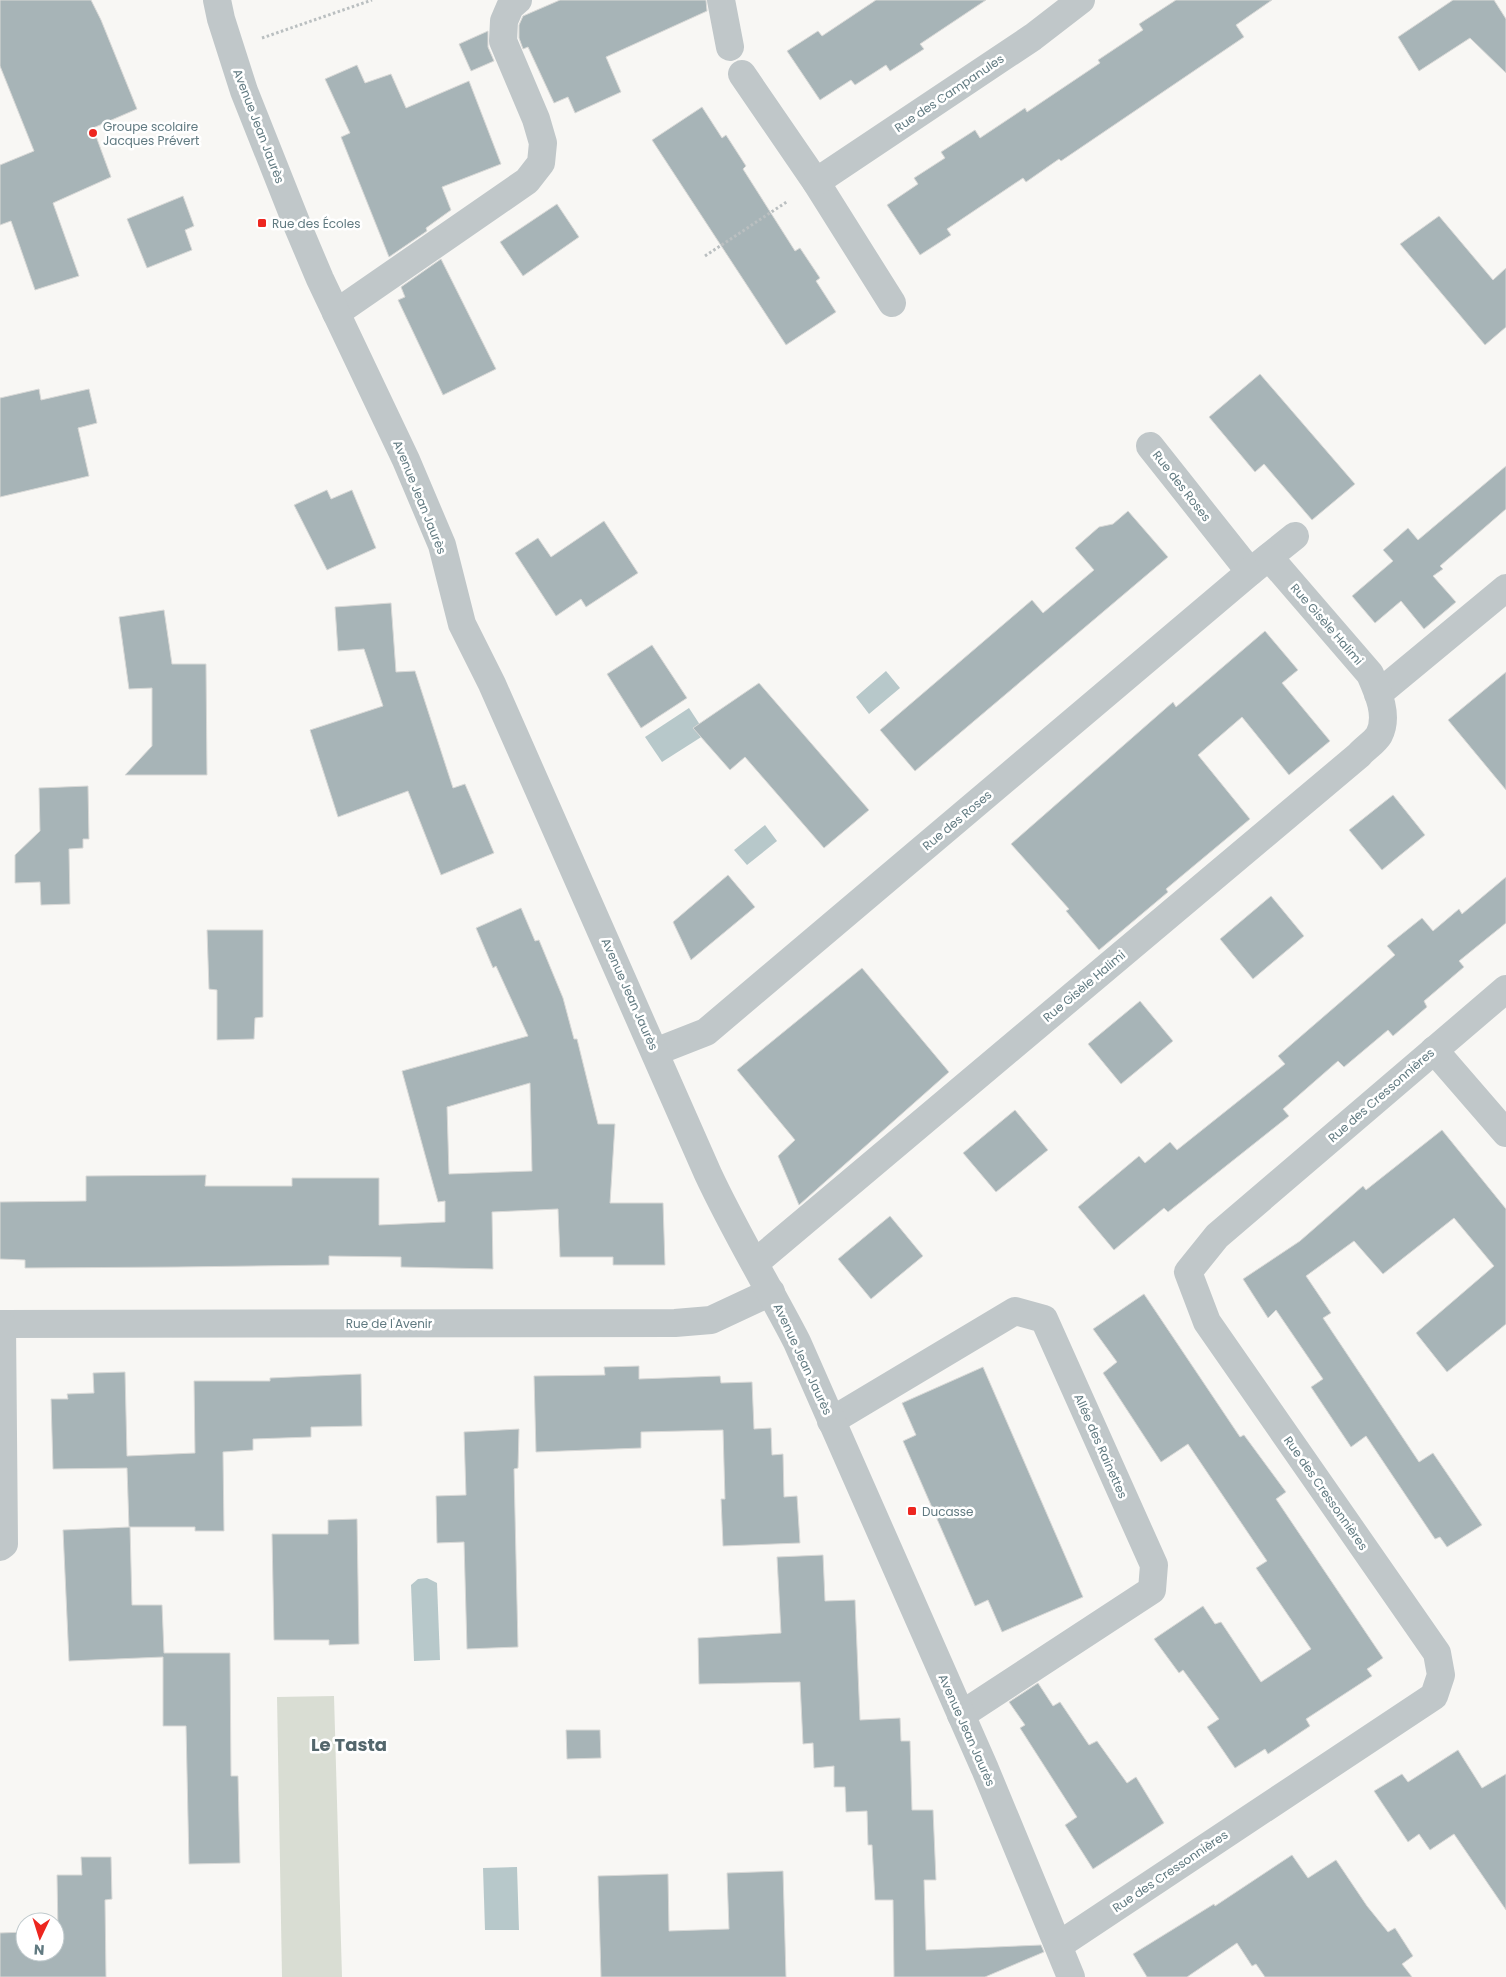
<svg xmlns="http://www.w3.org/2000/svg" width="1506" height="1977" font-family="Poppins,sans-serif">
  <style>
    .green { fill: #d9ddd3 }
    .water { fill: #b7c8ca }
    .building { fill: #a7b4b7; stroke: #d9d9d7; fill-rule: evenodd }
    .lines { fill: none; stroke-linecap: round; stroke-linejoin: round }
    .path { stroke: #babfc0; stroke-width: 3; stroke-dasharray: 2.5 2.5; stroke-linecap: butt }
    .minor { stroke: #c0c7c9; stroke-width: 28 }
    .tertiary { stroke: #c0c7c9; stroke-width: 28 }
    .poi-dot { fill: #ed261f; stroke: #fff; stroke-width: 2 }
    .labels { text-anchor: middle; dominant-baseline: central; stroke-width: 5; stroke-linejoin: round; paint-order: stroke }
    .street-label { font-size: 12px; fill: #617a81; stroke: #fff }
    .poi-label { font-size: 12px; fill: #617a81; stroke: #fff; text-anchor: start }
    .district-label { font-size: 18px; font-weight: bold; fill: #53666c; stroke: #fff }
  </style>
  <rect width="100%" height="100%" fill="#f8f7f4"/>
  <!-- green -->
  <path class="green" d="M 334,1696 L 342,1977 L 282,1977 L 277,1697 Z"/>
  <!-- water -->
  <g class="water">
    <path d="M 886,671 L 900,688 L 869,714 L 856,697 Z"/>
    <path d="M 689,708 L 706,734 L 662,762 L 645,737 Z"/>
    <path d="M 765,825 L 777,841 L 747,865 L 734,850 Z"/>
    <path d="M 427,1578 L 437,1583 L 440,1660 L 414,1661 L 411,1585 L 418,1579 Z"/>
    <path d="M 517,1867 L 519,1930 L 485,1930 L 483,1868 Z"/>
  </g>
  <!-- building -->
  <g class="building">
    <path d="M 0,0 L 91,0 L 101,20 L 137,109 L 93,128 L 111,177 L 53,203 L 79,276 L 35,290 L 11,221 L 0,225 L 0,165 L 34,151 L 0,66 Z"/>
    <path d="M 560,0 L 706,0 L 707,11 L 606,57 L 621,92 L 575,113 L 568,97 L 554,103 L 528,47 L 523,49 L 519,38 L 519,25 L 523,16 Z"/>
    <path d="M 876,0 L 986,0 L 920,44 L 924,49 L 890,71 L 886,65 L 855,85 L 851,80 L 820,100 L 787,51 L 818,31 L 822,36 Z"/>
    <path d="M 1176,0 L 1272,0 L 1236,25 L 1244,37 L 1061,161 L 1059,159 L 1026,182 L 1023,178 L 947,229 L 951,235 L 920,255 L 887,205 L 918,184 L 914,178 L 945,158 L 941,152 L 975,130 L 980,138 L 1025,108 L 1027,112 L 1100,63 L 1098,60 L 1143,30 L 1139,24 Z"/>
    <path d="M 1453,0 L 1494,0 L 1506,19 L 1506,73 L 1470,38 L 1419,71 L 1398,37 Z"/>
    <path d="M 488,31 L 488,47 L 494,61 L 471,71 L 459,44 Z"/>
    <path d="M 357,65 L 365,83 L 391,74 L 406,108 L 469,81 L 501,164 L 442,187 L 451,210 L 426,228 L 427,231 L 389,257 L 341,137 L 350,133 L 325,79 Z"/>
    <path d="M 702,107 L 722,138 L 726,135 L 746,166 L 743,169 L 795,251 L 800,248 L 820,278 L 816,281 L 836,312 L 786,345 L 652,140 Z"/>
    <path d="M 183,196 L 194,226 L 185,230 L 192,250 L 147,268 L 127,219 Z"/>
    <path d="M 557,204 L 579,237 L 523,276 L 500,242 Z"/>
    <path d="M 1439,216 L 1493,280 L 1506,268 L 1506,327 L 1485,345 L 1400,244 Z"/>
    <path d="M 441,259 L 496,369 L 443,395 L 398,300 L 405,297 L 401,287 Z"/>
    <path d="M 1260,374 L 1355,484 L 1312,520 L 1264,464 L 1255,472 L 1209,417 Z"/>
    <path d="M 39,389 L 41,400 L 89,389 L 97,423 L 78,428 L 89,476 L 0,497 L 0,398 Z"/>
    <path d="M 1506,466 L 1506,509 L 1440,566 L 1443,569 L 1433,576 L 1456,602 L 1424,629 L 1401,601 L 1375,623 L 1352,596 L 1393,561 L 1383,550 L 1408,528 L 1418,540 Z"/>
    <path d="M 327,490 L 331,499 L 352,490 L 376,548 L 327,570 L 294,505 Z"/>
    <path d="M 1128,511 L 1168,557 L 915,771 L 880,730 L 1032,600 L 1043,613 L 1094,570 L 1075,548 L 1099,527 L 1113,524 Z"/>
    <path d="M 604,521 L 638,573 L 586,607 L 581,599 L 556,616 L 515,553 L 538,538 L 551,557 Z"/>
    <path d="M 391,603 L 396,672 L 415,671 L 453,788 L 465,784 L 494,853 L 441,875 L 408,791 L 338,817 L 310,730 L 383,706 L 364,649 L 338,651 L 335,607 Z"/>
    <path d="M 164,610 L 172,664 L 206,664 L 207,775 L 125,775 L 152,746 L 152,688 L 129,689 L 119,617 Z"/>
    <path d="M 1265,631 L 1298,670 L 1282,683 L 1330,741 L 1289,775 L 1242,717 L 1198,755 L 1250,819 L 1166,889 L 1168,892 L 1099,950 L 1066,911 L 1069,909 L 1011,844 L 1173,702 L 1176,707 Z"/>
    <path d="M 652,645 L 687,698 L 641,728 L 607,674 Z"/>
    <path d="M 1506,672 L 1506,790 L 1448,720 Z"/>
    <path d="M 759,683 L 869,810 L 824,848 L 745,757 L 730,770 L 693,728 Z"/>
    <path d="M 88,786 L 89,839 L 83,839 L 83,848 L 69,849 L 70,904 L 41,905 L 40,882 L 15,883 L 15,855 L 40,831 L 39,788 Z"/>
    <path d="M 1393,795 L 1425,835 L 1382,870 L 1349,830 Z"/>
    <path d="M 728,875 L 755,907 L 691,960 L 673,922 Z"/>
    <path d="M 1506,877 L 1506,923 L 1459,961 L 1464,967 L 1424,1001 L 1427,1007 L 1393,1036 L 1388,1030 L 1344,1067 L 1338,1061 L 1283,1109 L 1289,1116 L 1168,1212 L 1164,1208 L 1114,1250 L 1078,1207 L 1139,1156 L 1145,1163 L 1170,1142 L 1177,1150 L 1285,1064 L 1278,1056 L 1395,955 L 1387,946 L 1422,918 L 1433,931 L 1459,909 L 1462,914 Z"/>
    <path d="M 1271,896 L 1304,936 L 1253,979 L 1220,939 Z"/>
    <path d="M 521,908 L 535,941 L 539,940 L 563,998 L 574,1039 L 577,1039 L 598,1124 L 615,1124 L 610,1203 L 663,1203 L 665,1265 L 613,1265 L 613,1257 L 560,1257 L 558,1209 L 492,1212 L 493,1269 L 401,1267 L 401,1257 L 329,1256 L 329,1265 L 178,1267 L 25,1268 L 25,1260 L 0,1259 L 0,1202 L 86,1201 L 86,1176 L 206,1175 L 205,1186 L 292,1186 L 292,1178 L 379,1178 L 379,1225 L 445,1222 L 445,1201 L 438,1202 L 402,1071 L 528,1036 L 496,966 L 493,968 L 476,928 ZM 530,1083 L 532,1171 L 449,1174 L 447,1107 Z"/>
    <path d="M 207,930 L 263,930 L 263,1017 L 255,1018 L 254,1039 L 217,1040 L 217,990 L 209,989 Z"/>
    <path d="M 862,968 L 949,1072 L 799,1205 L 778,1156 L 795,1140 L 737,1070 Z"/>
    <path d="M 1140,1001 L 1173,1041 L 1121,1084 L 1088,1044 Z"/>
    <path d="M 1015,1110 L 1048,1150 L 996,1192 L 963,1153 Z"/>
    <path d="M 1442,1130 L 1506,1209 L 1506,1324 L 1447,1372 L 1416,1333 L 1494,1266 L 1454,1218 L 1383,1274 L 1354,1241 L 1306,1276 L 1331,1313 L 1323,1318 L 1419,1462 L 1433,1453 L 1482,1525 L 1447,1547 L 1440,1537 L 1435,1539 L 1366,1436 L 1351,1447 L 1311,1387 L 1323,1379 L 1276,1310 L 1268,1318 L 1243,1279 L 1300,1241 L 1363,1186 L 1366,1190 Z"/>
    <path d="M 890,1216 L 923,1256 L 871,1299 L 838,1259 Z"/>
    <path d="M 1144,1294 L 1240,1437 L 1244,1435 L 1286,1492 L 1276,1499 L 1383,1658 L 1367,1669 L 1372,1676 L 1306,1719 L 1310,1726 L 1268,1754 L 1265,1749 L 1235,1768 L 1207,1727 L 1219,1719 L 1183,1670 L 1179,1673 L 1154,1639 L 1203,1606 L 1215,1624 L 1221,1622 L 1261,1682 L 1311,1649 L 1256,1568 L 1267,1561 L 1188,1444 L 1161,1462 L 1103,1373 L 1117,1362 L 1093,1329 Z"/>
    <path d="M 639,1366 L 639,1379 L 720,1376 L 721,1383 L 752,1382 L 754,1429 L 771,1428 L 772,1455 L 783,1454 L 784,1497 L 797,1496 L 800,1543 L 723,1546 L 721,1499 L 725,1499 L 723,1430 L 641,1432 L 641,1448 L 536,1452 L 534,1376 L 605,1375 L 604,1367 Z"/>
    <path d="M 983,1367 L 1083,1597 L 1002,1632 L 988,1600 L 975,1606 L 903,1441 L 916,1435 L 902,1403 Z"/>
    <path d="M 125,1372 L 127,1456 L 195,1453 L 194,1381 L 270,1381 L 270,1378 L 361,1374 L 362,1426 L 311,1427 L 311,1437 L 253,1439 L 253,1450 L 223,1452 L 224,1531 L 195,1531 L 195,1527 L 129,1527 L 127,1468 L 53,1469 L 51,1399 L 68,1399 L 67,1394 L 94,1393 L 93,1373 Z"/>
    <path d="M 519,1429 L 518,1468 L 514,1469 L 518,1647 L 467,1649 L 464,1542 L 437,1543 L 436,1496 L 466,1495 L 464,1432 Z"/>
    <path d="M 357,1519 L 359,1644 L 329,1645 L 329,1640 L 274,1640 L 272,1534 L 328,1534 L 328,1520 Z"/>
    <path d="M 130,1527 L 132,1605 L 162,1605 L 164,1653 L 230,1653 L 231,1776 L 238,1776 L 240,1863 L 189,1864 L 186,1726 L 163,1726 L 163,1657 L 69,1661 L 63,1530 Z"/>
    <path d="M 823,1555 L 825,1601 L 855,1600 L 860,1720 L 900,1718 L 901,1741 L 910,1741 L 912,1810 L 933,1810 L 936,1880 L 924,1880 L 926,1950 L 1041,1945 L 1044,1952 L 985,1977 L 894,1977 L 893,1900 L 875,1900 L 872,1845 L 868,1845 L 867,1811 L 846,1812 L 845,1787 L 834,1787 L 834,1766 L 814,1768 L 813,1743 L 803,1744 L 800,1682 L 699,1684 L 698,1638 L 781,1633 L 777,1557 Z"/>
    <path d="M 1038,1683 L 1053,1706 L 1060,1702 L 1089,1745 L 1097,1741 L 1127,1783 L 1136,1777 L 1164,1823 L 1093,1869 L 1065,1825 L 1077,1817 L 1020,1728 L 1025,1725 L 1009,1702 Z"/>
    <path d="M 566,1730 L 600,1730 L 601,1758 L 567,1759 Z"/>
    <path d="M 1458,1750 L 1482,1788 L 1506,1774 L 1506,1910 L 1454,1834 L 1430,1850 L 1419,1834 L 1408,1842 L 1374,1791 L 1402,1774 L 1408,1782 Z"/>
    <path d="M 1292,1855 L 1308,1878 L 1336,1860 L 1367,1906 L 1388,1932 L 1395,1928 L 1413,1956 L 1402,1964 L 1412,1977 L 1265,1977 L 1256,1964 L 1252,1966 L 1237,1943 L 1187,1977 L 1147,1977 L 1133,1954 L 1214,1904 L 1215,1906 Z"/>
    <path d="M 81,1857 L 111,1857 L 112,1899 L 105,1900 L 106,1977 L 0,1977 L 0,1933 L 25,1932 L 25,1952 L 55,1952 L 55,1932 L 58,1932 L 57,1875 L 82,1875 Z"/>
    <path d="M 783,1871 L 786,1977 L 601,1977 L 598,1876 L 668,1874 L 669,1931 L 729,1929 L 727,1873 Z"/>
  </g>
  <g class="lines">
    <!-- path -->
    <g class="path">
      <path d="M 262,38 L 372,0"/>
      <path d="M 705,256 L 788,201"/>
    </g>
    <!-- minor -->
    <g class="minor">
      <path d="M 721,0 L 730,47"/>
      <path d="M 742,74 L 816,182 L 892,303"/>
      <path d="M 816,182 L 1033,37 L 1081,0"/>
      <path d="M 336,313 L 527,181 L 541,163 L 543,143 L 536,119 L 503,41 L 504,21 L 510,7 L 518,0"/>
      <path d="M 1150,446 L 1250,572"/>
      <path d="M 1378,694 L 1506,588"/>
      <path d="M 1434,1050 L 1506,1133"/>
      <path d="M 655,1052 L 706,1032 L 1250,572 L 1295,536"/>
      <path d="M 755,1263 L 1359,755 C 1364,749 1375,742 1379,735 C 1389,716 1378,692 1370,674 L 1269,557"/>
      <path d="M 0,1324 L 675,1323 L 711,1320 L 771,1292"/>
      <path d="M 831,1421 L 1015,1311 L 1044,1319 L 1154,1565 L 1152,1590 L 961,1715"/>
      <path d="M 0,1547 L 4,1544 L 2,1324"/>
      <path d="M 1059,1945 L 1434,1696 L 1441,1675 L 1437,1653 L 1207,1322 L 1188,1272 L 1217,1236 L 1506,989"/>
    </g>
    <!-- tertiary -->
    <path class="tertiary" d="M 217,0 L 221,19 L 244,91 L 298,227 L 320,279 L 406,460 L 442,545 L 462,624 L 492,684 L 708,1174 C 735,1232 768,1286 797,1342 L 985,1769 L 1071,1977"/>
  </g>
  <!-- markers -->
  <g class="poi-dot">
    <circle cx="93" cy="133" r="5"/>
    <rect x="257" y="218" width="10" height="10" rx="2.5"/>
    <rect x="907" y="1506" width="10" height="10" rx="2.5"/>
  </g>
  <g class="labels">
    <!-- street labels -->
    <g class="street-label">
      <text transform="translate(949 93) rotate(-34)">Rue des Campanules</text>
      <text transform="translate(259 126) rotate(69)">Avenue Jean Jaurès</text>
      <text transform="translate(1182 486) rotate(52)">Rue des Roses</text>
      <text transform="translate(420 497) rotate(68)">Avenue Jean Jaurès</text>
      <text transform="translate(1327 624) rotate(49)">Rue Gisèle Halimi</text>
      <text transform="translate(957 820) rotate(-40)">Rue des Roses</text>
      <text transform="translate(1084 986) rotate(-40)">Rue Gisèle Halimi</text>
      <text transform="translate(630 994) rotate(66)">Avenue Jean Jaurès</text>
      <text transform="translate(1381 1095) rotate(-41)">Rue des Cressonnières</text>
      <text x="389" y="1323">Rue de l'Avenir</text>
      <text transform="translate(803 1359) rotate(65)">Avenue Jean Jaurès</text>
      <text transform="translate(1101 1446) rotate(66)">Allée des Rainettes</text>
      <text transform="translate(1326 1493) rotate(55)">Rue des Cressonnières</text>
      <text transform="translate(967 1730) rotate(66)">Avenue Jean Jaurès</text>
      <text transform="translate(1170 1871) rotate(-34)">Rue des Cressonnières</text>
    </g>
    <!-- poi labels -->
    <g class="poi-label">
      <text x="103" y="126">Groupe scolaire<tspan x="103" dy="14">Jacques Prévert</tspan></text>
      <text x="272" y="223">Rue des Écoles</text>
      <text x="922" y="1511">Ducasse</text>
    </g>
    <!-- district labels -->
    <g class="district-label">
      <text x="349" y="1744">Le Tasta</text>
    </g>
  </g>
  <!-- north arrow -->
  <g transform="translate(40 1937) rotate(184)"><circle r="24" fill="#ffffff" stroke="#c0cacd"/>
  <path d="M0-4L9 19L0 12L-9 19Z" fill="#ed261f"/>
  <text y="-8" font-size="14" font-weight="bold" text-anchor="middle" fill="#617a81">N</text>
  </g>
</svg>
